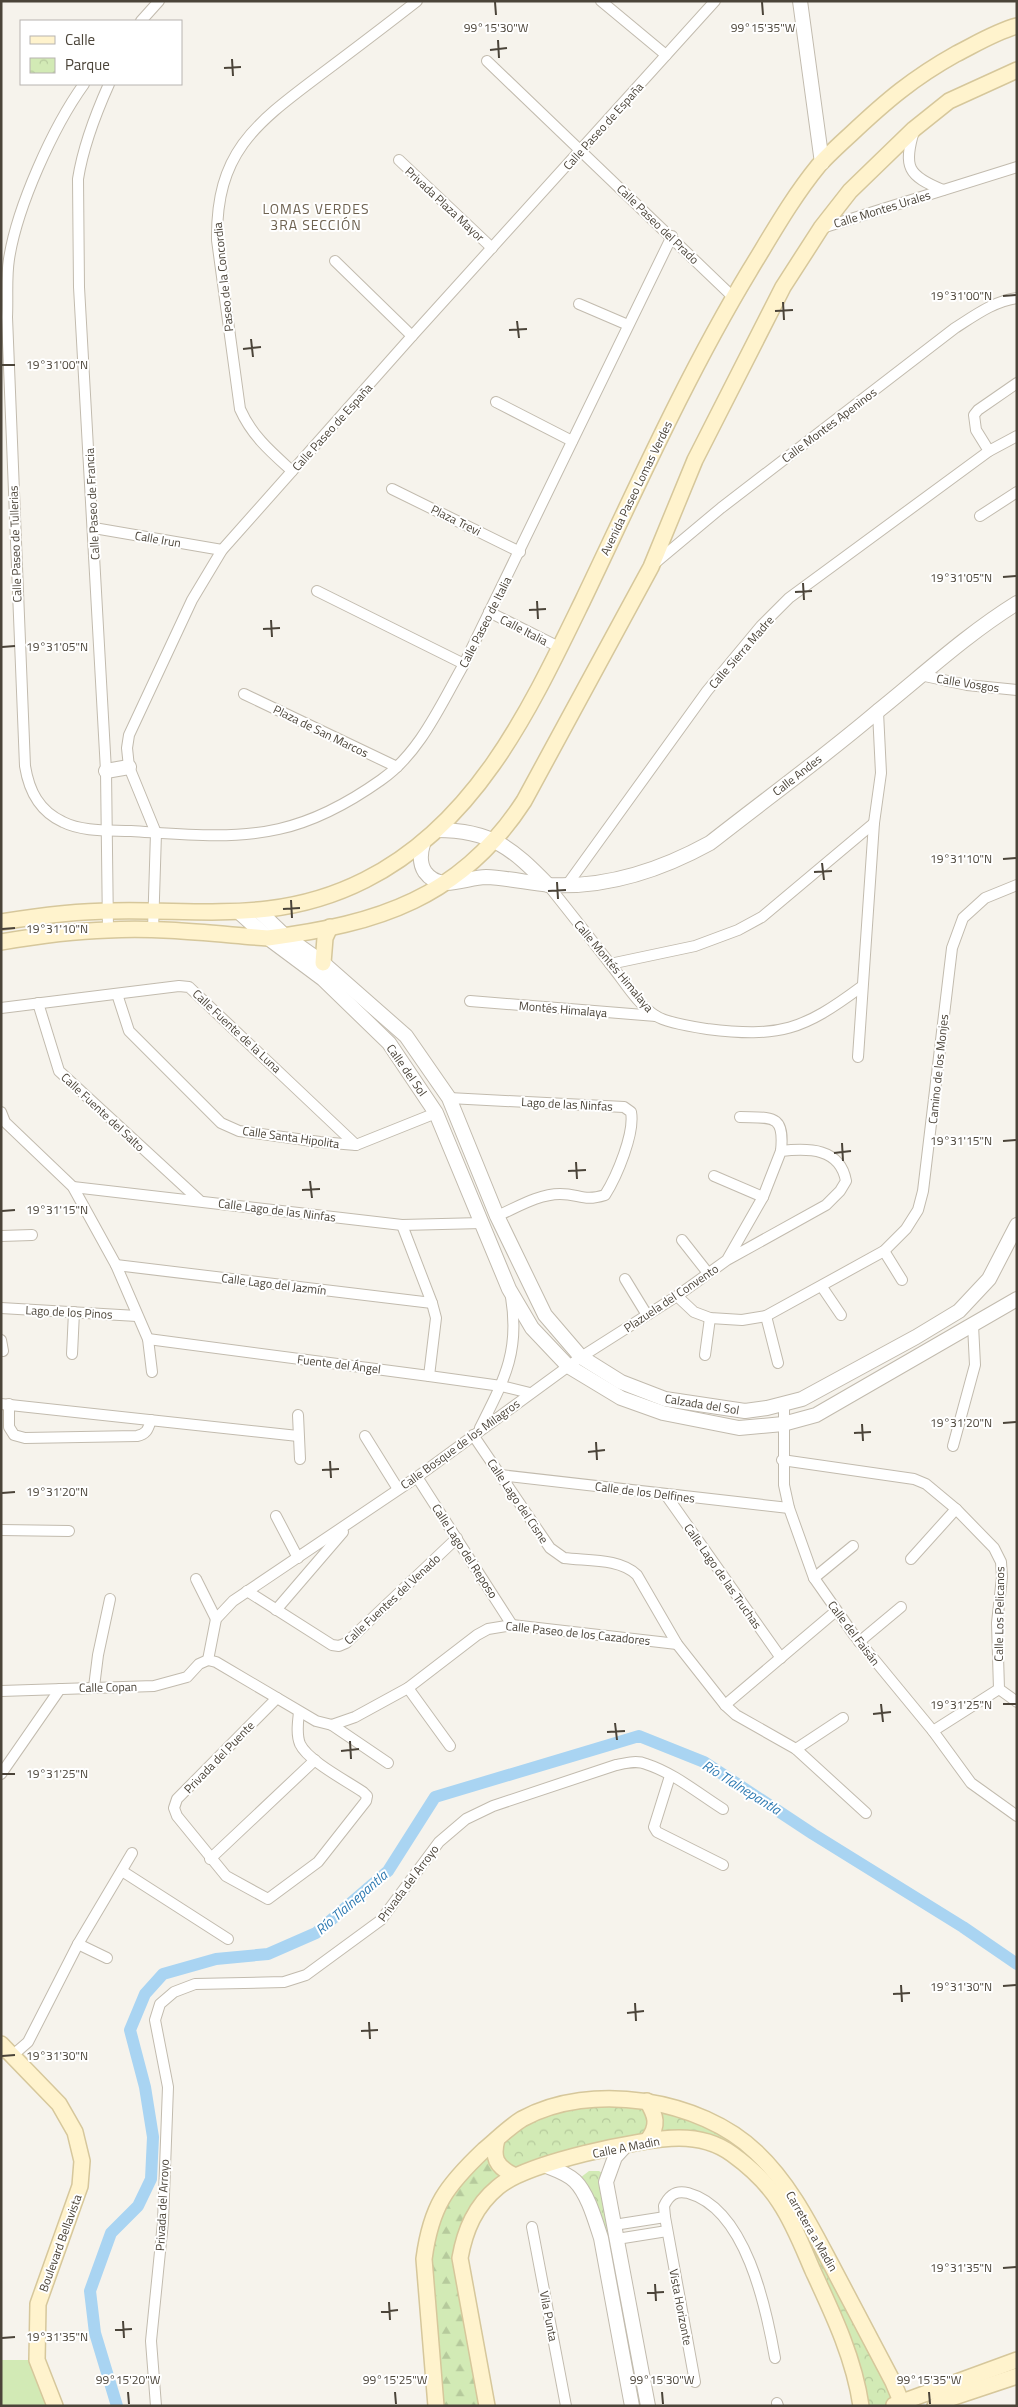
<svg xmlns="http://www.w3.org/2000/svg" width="1018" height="2407" font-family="'Titillium Web',sans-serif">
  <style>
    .green { fill: #d2eab5 }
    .forest { fill: url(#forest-firs) }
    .park { fill: url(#park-crowns) }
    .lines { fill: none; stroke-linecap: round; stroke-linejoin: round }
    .canal { stroke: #a9d4f2; stroke-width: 12 }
    .minor-casing { stroke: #c2bbae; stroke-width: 12 }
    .tertiary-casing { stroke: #c2bbae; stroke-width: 16 }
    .secondary-casing { stroke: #d6c79b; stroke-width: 18 }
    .minor { stroke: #fff; stroke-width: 10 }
    .tertiary { stroke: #fff; stroke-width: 14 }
    .secondary { stroke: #fff3cd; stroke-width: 15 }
    .ticks { fill: none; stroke: #4b4439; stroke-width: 2 }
    .labels { text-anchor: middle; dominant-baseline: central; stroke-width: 4; stroke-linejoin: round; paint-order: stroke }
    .street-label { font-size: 12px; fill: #4b4439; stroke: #fff }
    .neighbourhood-label { font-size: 14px; letter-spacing: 1px; fill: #6e6250; stroke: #fff }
    .water-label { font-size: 14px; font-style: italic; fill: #2e7ab2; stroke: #fff }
    .ticks-label { font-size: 12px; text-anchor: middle; fill: #4b4439; stroke: #fff; stroke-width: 4; stroke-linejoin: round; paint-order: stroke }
  </style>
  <defs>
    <pattern id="forest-firs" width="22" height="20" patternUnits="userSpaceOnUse" patternTransform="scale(1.25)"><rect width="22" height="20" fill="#d2eab5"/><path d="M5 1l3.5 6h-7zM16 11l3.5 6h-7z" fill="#b6ca9c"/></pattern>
    <pattern id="park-crowns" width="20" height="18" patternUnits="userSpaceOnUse" patternTransform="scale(1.25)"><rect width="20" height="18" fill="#d2eab5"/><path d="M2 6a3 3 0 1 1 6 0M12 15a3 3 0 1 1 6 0" fill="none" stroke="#b6ca9c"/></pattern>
  </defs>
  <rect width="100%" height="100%" fill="#f6f3ec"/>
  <!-- green -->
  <path class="green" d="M 1,2360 L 37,2360 L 55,2406 L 1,2406 Z"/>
  <!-- forest -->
  <path class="forest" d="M 497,2139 L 513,2175 L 464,2237 L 487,2406 L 436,2406 L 424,2281 L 433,2214 Z"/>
  <!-- park -->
  <g class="park">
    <path d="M 611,2099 L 709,2121 L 777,2173 L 903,2406 L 861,2406 L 796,2232 L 732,2153 L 680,2138 L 513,2175 L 500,2168 L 497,2139 L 522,2119 Z"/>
    <path d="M 589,2171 L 599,2171 L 607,2176 L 648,2406 L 632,2406 L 601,2238 L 576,2181 Z"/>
  </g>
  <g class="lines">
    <!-- canal -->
    <path class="canal" d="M 117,2406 L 95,2333 L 90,2291 L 111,2233 L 138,2206 L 151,2179 L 153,2137 L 145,2087 L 130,2030 L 145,1994 L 163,1974 L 216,1959 L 268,1954 L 316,1933 L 388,1871 L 435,1797 L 639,1736 L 704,1762 L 813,1834 L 963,1927 L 1017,1964"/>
    <defs>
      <g id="minor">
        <path d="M 601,1 L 666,55"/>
        <path d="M 141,21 L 159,1"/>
        <path d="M 487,61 L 733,297"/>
        <path d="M 84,84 C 53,127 17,207 9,259 C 6,278 8,298 7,317 L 25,766 C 29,791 39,811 63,822 C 83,832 109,830 131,831 C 179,834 231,840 279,829 C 315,821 350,802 381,780 C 420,753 441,704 464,664 L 672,236"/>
        <path d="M 914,131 C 903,167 908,176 943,190"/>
        <path d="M 399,160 L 492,248"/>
        <path d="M 822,228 L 1017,167"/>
        <path d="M 335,261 L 412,336"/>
        <path d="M 579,304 L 628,325"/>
        <path d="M 496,402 L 572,441"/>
        <path d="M 989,451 L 976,430 L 974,415 L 978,410 L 1017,383"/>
        <path d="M 292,471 C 271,452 252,436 240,409 L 217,240 C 216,152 255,124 320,75 C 352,51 385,26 417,1"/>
        <path d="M 392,489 L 520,552"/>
        <path d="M 980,516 L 1017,492"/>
        <path d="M 94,528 L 222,550"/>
        <path d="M 654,564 L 721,508 L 955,328 C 974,316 994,301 1017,298"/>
        <path d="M 317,591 L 464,664"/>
        <path d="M 489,612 L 559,647"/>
        <path d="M 920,675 L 967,685 L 1017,690"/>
        <path d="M 244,694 L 397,767"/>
        <path d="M 548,885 C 569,911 590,938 611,965 C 624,981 638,1005 656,1016 C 667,1023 694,1027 707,1029 C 780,1038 803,1030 861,987"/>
        <path d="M 567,885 L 707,691 L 761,626 L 789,598 L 989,451 L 1017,436"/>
        <path d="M 108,930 L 106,771 L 79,287 L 78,179 C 83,147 96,113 109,84"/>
        <path d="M 153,930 L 156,833 L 129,767 L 127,748 L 129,735 L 192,600 L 222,550 L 412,336 L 715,1"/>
        <path d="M 610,964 L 695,946 L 738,930 L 762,917 L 874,823"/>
        <path d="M 117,994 L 129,1031 L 221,1123 L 239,1131 L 320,1142 L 356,1145 L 436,1113"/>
        <path d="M 470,1001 L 656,1016"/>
        <path d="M 38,1003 L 59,1071 L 199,1200"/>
        <path d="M 1,1008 L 179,986 L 189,987 L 356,1145"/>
        <path d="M 858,1057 L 874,823 L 881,773 L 878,712"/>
        <path d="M 449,1098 L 624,1107 L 631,1112 C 635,1133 617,1176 605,1195 C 583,1202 580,1194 560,1194 C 538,1194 516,1208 497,1216"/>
        <path d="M 1,1112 L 5,1122 L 73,1187 L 116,1265 L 148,1339 L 152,1372"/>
        <path d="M 740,1117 C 771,1118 785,1113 781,1151"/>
        <path d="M 714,1176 L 763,1197"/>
        <path d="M 73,1187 L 402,1225 L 482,1223"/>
        <path d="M 402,1225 L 432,1303 L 436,1318 L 429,1376"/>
        <path d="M 1,1236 L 32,1235"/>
        <path d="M 682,1240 L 708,1273"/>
        <path d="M 884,1251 L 902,1280"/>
        <path d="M 116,1265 L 432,1303"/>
        <path d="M 625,1279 L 647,1315"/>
        <path d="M 822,1287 L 841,1315"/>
        <path d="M 677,1296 L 694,1312 L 710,1318 L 742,1320 L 766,1316 L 884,1251 L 906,1229 L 918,1210 L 923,1191 L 952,948 L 963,918 L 985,898 L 1017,885"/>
        <path d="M 1,1308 L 137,1316"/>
        <path d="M 766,1316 L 778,1363"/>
        <path d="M 148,1339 L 429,1376 L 501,1386 L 530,1393"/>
        <path d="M 1,1340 L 3,1351"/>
        <path d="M 72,1354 L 74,1312"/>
        <path d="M 705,1355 L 710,1318"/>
        <path d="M 1,1404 L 298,1436"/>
        <path d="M 9,1404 L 9,1427 L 14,1435 L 25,1438 L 137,1436 C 147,1434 148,1429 151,1420"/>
        <path d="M 784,1404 L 784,1485 L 789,1508 L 814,1578 L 854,1635 L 933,1731 L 971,1783 L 1017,1816"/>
        <path d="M 298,1415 L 300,1459"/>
        <path d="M 480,1428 C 504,1380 520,1352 511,1297"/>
        <path d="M 473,1435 L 550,1548 L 564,1558 C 587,1561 620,1558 637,1575 L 677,1644 L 725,1705 L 736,1715 L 796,1749 L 866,1813"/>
        <path d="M 365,1436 L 398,1489"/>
        <path d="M 953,1446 L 975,1365 L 973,1325"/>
        <path d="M 782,1460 L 914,1479 L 926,1484 L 956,1509 L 994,1548 L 1001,1562 L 1002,1577 L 997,1623 L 999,1689 L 1017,1702"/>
        <path d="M 500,1475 L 789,1508"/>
        <path d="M 417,1477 L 512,1625"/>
        <path d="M 666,1495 L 781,1658"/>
        <path d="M 276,1516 L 298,1558"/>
        <path d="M 1,1530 L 69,1531"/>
        <path d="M 911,1559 L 956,1509"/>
        <path d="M 814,1578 L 853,1546"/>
        <path d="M 196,1579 L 216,1619"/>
        <path d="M 247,1591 L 332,1645 L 339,1646 L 346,1643 L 457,1538"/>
        <path d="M 276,1610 L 343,1532"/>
        <path d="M 859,1642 L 901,1607"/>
        <path d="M 208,1660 L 216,1619 L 233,1601 L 417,1477 L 581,1357 L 677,1296 L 727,1260 L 826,1205 L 840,1191 L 846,1181 C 840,1148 809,1148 781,1151 L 763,1197 L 727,1260"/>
        <path d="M 208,1660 L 216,1662 L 316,1721 L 332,1725 L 355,1717 L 408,1688 L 477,1635 L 488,1629 L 512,1625 L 677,1644"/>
        <path d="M 94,1687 L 98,1655 L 110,1599"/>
        <path d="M 408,1688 L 450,1746"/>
        <path d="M 1,1691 L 154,1686 L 187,1677 L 199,1664 L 208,1660"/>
        <path d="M 277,1698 L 177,1799 L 174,1808 L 177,1816 L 226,1876 L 268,1899 L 318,1862 L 366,1801 L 367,1796 L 363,1792 C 347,1781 308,1761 300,1744 C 296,1734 298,1722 299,1712"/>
        <path d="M 725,1705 L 836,1611"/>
        <path d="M 332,1725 L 388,1763"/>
        <path d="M 933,1731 L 999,1689"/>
        <path d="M 796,1749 L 843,1718"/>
        <path d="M 1,1774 L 60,1689"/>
        <path d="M 670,1776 L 654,1827 L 657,1832 L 723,1865"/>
        <path d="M 210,1859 L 315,1760"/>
        <path d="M 122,1871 L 228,1939"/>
        <path d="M 78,1944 L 107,1958"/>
        <path d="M 13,2055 L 28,2042 L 78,1944 L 132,1853"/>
        <path d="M 614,2225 L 665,2217"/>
        <path d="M 532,2227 L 566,2406"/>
        <path d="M 617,2239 L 667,2231"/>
        <path d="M 695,2382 L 665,2217 L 664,2206 C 669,2195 676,2190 688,2193 C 746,2209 766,2307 775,2358"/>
        <path d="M 777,2403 L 778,2406"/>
        <path d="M 156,2406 L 151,2341 L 163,2222 L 168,2087 L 155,2020 L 160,2004 L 174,1992 L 195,1984 L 284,1982 L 306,1975 L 381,1920 L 439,1842 L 466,1819 L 493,1806 L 616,1765 C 626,1763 637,1760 646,1764 C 674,1773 699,1794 723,1809"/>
      </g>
      <g id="tertiary">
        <path d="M 800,1 L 822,163"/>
        <path d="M 106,771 L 129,767"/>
        <path d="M 437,830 C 491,830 512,848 548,885"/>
        <path d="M 423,844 C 420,854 419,863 425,872 C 440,893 466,877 486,877 C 508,878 529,883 550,885 C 607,888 661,870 710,843 C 766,799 824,757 878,711 C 924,674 967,634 1017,603"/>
        <path d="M 259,911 L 285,936 L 323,963 L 406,1036 L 449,1098 L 497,1216 L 545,1315 L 581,1357 L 621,1382 L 665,1399 L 745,1411 L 767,1408 L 802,1399 L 916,1337 L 959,1311 L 989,1279 L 1017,1225"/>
        <path d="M 240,913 L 268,938 L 323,979 L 389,1043 L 436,1113 L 509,1289 L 532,1328 L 568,1366 L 621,1398 L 663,1413 L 739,1428 L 783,1424 L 816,1415 L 1017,1299"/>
        <path d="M 626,2145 L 615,2157 L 606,2182 L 648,2406"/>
        <path d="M 544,2165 C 554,2169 567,2173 575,2181 C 588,2194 595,2220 601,2238 L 632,2406"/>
      </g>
      <g id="secondary">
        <path d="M 1,922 C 38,916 75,911 112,911 C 204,909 278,924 365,880 C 477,824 531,707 583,600 C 636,489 686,376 750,270 C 772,234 792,198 819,165 C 829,154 840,144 851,134 C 886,101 913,78 956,54 C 976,44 995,32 1017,26"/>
        <path d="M 1,942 C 36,936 72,931 108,930 C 161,927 215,934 268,938 C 378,924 461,898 524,801 L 651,567 L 695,460 L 783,287 L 821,228 L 850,191 L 914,129 L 949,101 L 1017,70"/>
        <path d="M 323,963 L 325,938 L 330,927"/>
        <path d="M 1,2044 L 59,2104 L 75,2132 L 82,2161 L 80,2186 L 38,2304 L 37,2360 L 55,2406"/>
        <path d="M 647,2101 C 656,2116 659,2125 648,2140"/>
        <path d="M 497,2139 C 492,2158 496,2166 513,2175"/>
        <path d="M 894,2405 L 1017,2360"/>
        <path d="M 436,2406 L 424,2259 C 431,2206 446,2186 484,2150 C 496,2140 509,2127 522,2119 C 591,2081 701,2099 756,2152 C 791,2185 811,2227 833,2268 C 853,2306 873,2344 893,2382 L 903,2406"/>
        <path d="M 487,2406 L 460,2258 C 465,2230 475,2206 498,2187 C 526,2163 641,2138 679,2138 C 698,2138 717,2143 732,2154 C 750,2167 768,2184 780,2203 C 794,2224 803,2248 813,2271 C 833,2314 854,2358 861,2406"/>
        <path d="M 935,2406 L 942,2401 L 1017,2376"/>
      </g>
    </defs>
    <!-- minor casing -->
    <use href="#minor" class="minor-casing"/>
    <!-- tertiary casing -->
    <use href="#tertiary" class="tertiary-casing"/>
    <!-- secondary casing -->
    <use href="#secondary" class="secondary-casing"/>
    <!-- minor -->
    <use href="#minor" class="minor"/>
    <!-- tertiary -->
    <use href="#tertiary" class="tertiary"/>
    <!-- secondary -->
    <use href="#secondary" class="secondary"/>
  </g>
  <!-- ticks -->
  <path class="ticks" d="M 495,2 L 496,15M 762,2 L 763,15M 498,40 L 499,58M 490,50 L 507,48M 232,59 L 233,76M 224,68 L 241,67M 1003,296 L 1016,295M 783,302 L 784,320M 775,311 L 793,310M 517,321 L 519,338M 509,330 L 527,329M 251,339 L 253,357M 243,349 L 261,347M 2,365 L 15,365M 1003,577 L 1016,576M 803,583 L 804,600M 795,592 L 812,591M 537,601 L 538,619M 529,610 L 546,609M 271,620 L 272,637M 263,629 L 280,628M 2,647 L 15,646M 1003,859 L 1016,858M 822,863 L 824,880M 814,872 L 832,871M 557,882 L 558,899M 548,891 L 566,890M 291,900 L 292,918M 283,909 L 300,908M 2,929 L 15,928M 1003,1141 L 1016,1140M 842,1143 L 843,1161M 834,1153 L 851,1151M 576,1162 L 577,1179M 568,1171 L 586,1170M 310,1181 L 312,1198M 302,1190 L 320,1189M 2,1211 L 15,1210M 1003,1423 L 1016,1422M 862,1424 L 863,1441M 854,1433 L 871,1432M 596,1442 L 597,1460M 588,1452 L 605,1450M 330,1461 L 331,1478M 322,1470 L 339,1469M 2,1493 L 15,1492M 881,1704 L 883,1722M 1003,1704 L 1016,1704M 873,1714 L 891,1712M 615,1723 L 617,1740M 607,1732 L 625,1731M 350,1741 L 351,1759M 341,1751 L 359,1749M 2,1774 L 15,1774M 901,1985 L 902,2002M 1003,1986 L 1016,1985M 893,1994 L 910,1993M 635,2003 L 636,2021M 627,2013 L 644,2011M 369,2022 L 370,2039M 361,2031 L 378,2030M 2,2056 L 15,2055M 1003,2268 L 1016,2267M 655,2284 L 656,2301M 647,2293 L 664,2292M 389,2302 L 390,2320M 381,2312 L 398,2310M 123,2321 L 124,2338M 115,2330 L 132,2329M 2,2338 L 15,2337M 128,2392 L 129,2404M 395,2392 L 396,2404M 662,2392 L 663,2404M 929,2392 L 930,2404"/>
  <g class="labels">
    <!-- street labels -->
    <g class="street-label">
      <text transform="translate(603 126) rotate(-48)">Calle Paseo de España</text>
      <text transform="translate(445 204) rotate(43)">Privada Plaza Mayor</text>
      <text transform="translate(882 209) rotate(-17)">Calle Montes Urales</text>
      <text transform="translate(658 224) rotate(44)">Calle Paseo del Prado</text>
      <text transform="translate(223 277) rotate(-96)">Paseo de la Concordia</text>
      <text transform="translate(829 425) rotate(-37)">Calle Montes Apeninos</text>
      <text transform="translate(332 427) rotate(-48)">Calle Paseo de España</text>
      <text transform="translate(636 488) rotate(-64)">Avenida Paseo Lomas Verdes</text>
      <text transform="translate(92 504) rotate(-93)">Calle Paseo de Francia</text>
      <text transform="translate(456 520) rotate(26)">Plaza Trevi</text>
      <text transform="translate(158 539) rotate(10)">Calle Irun</text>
      <text transform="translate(15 544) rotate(-92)">Calle Paseo de Tullerias</text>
      <text transform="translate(485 622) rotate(-63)">Calle Paseo de Italia</text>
      <text transform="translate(524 630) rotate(27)">Calle Italia</text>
      <text transform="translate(741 652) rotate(-49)">Calle Sierra Madre</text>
      <text transform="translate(968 683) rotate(9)">Calle Vosgos</text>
      <text transform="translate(321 731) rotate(26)">Plaza de San Marcos</text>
      <text transform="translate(797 775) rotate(-38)">Calle Andes</text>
      <text transform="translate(614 966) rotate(50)">Calle Montés Himalaya</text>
      <text transform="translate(563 1009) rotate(5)">Montés Himalaya</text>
      <text transform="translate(237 1031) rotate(43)">Calle Fuente de la Luna</text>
      <text transform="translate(938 1069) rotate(-84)">Camino de los Monjes</text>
      <text transform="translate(407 1070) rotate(55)">Calle del Sol</text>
      <text transform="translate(567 1104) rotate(3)">Lago de las Ninfas</text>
      <text transform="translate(103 1112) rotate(43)">Calle Fuente del Salto</text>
      <text transform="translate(291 1137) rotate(8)">Calle Santa Hipolita</text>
      <text transform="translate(277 1210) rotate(7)">Calle Lago de las Ninfas</text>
      <text transform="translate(274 1284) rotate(7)">Calle Lago del Jazmín</text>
      <text transform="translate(671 1298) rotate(-34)">Plazuela del Convento</text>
      <text transform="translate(69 1312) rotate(3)">Lago de los Pinos</text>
      <text transform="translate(339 1364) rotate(7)">Fuente del Ángel</text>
      <text transform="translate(702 1404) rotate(9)">Calzada del Sol</text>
      <text transform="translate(460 1444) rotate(-36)">Calle Bosque de los Milagros</text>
      <text transform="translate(645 1492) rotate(7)">Calle de los Delfines</text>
      <text transform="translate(518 1501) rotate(56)">Calle Lago del Cisne</text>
      <text transform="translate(465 1551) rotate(57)">Calle Lago del Reposo</text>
      <text transform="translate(723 1576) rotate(55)">Calle Lago de las Truchas</text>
      <text transform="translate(392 1599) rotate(-43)">Calle Fuentes del Venado</text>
      <text transform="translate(999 1614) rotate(-89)">Calle Los Pelicanos</text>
      <text transform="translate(578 1633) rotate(6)">Calle Paseo de los Cazadores</text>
      <text transform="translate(854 1633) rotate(53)">Calle del Faisán</text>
      <text transform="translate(108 1687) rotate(-1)">Calle Copan</text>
      <text transform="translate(219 1757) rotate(-46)">Privada del Puente</text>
      <text transform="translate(408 1883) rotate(-53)">Privada del Arroyo</text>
      <text transform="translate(626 2147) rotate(-11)">Calle A Madin</text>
      <text transform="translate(162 2205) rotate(-87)">Privada del Arroyo</text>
      <text transform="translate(812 2231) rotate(60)">Carretera a Madin</text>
      <text transform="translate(60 2243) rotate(-70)">Boulevard Bellavista</text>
      <text transform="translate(681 2307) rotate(79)">Vista Horizonte</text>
      <text transform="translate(549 2316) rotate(79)">Vila Punta</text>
    </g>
    <!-- neighbourhood labels -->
    <g class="neighbourhood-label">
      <text x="316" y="208">LOMAS VERDES<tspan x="316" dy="16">3RA SECCIÓN</tspan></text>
    </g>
    <!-- water labels -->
    <g class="water-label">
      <text transform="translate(742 1787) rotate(32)">Río Tlalnepantla</text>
      <text transform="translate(351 1902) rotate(-41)">Río Tlalnepantla</text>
    </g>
  </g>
  <g class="ticks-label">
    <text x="496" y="32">99°15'30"W</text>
    <text x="763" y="32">99°15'35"W</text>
    <text x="961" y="300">19°31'00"N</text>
    <text x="57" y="369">19°31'00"N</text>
    <text x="961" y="582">19°31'05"N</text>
    <text x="57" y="651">19°31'05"N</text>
    <text x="961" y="863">19°31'10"N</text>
    <text x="57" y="933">19°31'10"N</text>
    <text x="961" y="1145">19°31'15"N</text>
    <text x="57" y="1214">19°31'15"N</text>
    <text x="961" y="1427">19°31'20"N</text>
    <text x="57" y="1496">19°31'20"N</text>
    <text x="961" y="1709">19°31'25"N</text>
    <text x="57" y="1778">19°31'25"N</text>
    <text x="961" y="1991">19°31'30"N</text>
    <text x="57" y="2060">19°31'30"N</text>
    <text x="961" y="2272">19°31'35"N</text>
    <text x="57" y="2341">19°31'35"N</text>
    <text x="128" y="2384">99°15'20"W</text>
    <text x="395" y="2384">99°15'25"W</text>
    <text x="662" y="2384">99°15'30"W</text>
    <text x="929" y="2384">99°15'35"W</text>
  </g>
  <!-- border -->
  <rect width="1018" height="2407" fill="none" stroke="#4b4439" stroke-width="5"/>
  <!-- legend -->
  <rect x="20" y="20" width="162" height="65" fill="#ffffff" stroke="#b7b4b0"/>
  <rect x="30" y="36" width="25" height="8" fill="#fff3cd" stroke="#b7b4b0"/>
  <text x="65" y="45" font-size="15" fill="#4b4439">Calle</text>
  <rect x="30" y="58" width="25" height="15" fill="url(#park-crowns)" stroke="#b7b4b0"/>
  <text x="65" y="70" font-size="15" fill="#4b4439">Parque</text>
</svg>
